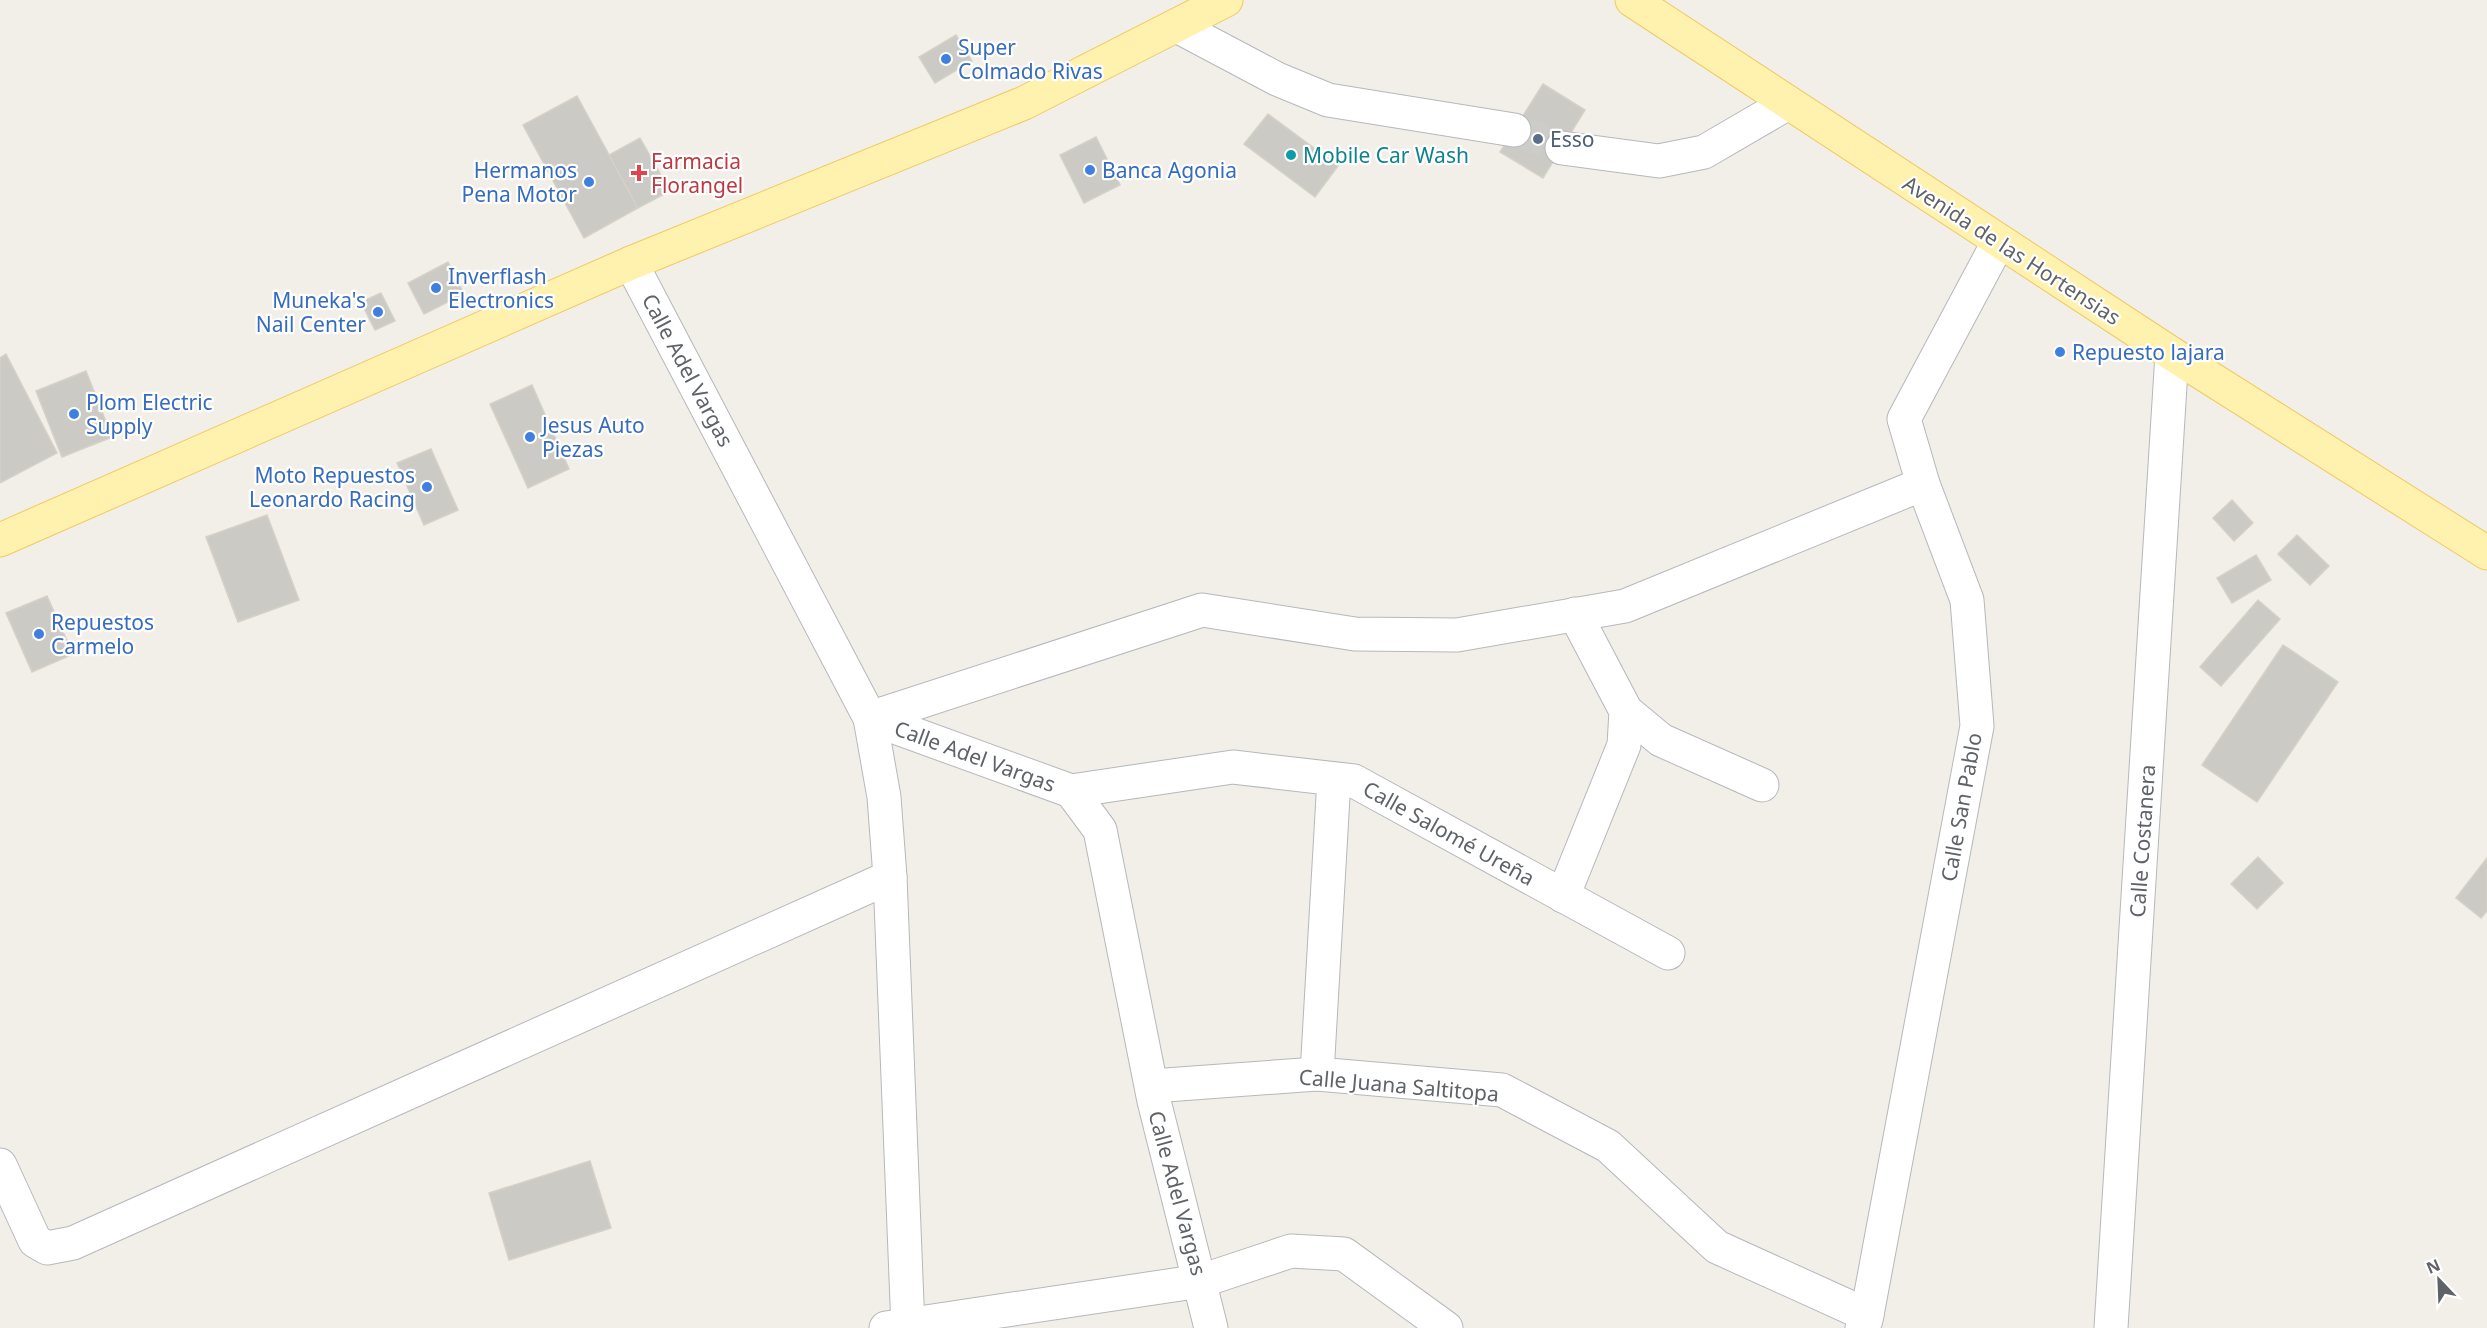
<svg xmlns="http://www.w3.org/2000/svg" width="2487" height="1328" font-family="'Noto Sans',sans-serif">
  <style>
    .building { fill: #cccac5; stroke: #d6d1c6; stroke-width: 1.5 }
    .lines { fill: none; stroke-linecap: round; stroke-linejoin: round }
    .minor-tunnel { stroke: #ccccc8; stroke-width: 33; stroke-dasharray: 33 16; stroke-linecap: butt }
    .minor-casing { stroke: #b5b8bc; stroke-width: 35 }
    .major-casing { stroke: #f2c960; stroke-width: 35 }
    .minor { stroke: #fff; stroke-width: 33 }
    .major { stroke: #fff2af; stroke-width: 33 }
    .shop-dot { fill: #3f7fe0; stroke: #fff; stroke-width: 2 }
    .service-dot { fill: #5c6f8a; stroke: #fff; stroke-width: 2 }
    .culture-dot { fill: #0f9aa8; stroke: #fff; stroke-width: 2 }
    .health-dot { fill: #e0444e; stroke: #fff; stroke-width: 2 }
    .labels { text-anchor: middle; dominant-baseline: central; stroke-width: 4.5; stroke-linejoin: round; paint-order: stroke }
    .shop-label { font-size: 21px; fill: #366cbe; stroke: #fff; text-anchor: start }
    .service-label { font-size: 21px; fill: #4e5e75; stroke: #fff; text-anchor: start }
    .culture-label { font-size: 21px; fill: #0d838f; stroke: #fff; text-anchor: start }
    .health-label { font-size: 21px; fill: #be3a42; stroke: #fff; text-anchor: start }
    .street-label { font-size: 21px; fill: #5f6368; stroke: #fff }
  </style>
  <rect width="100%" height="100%" fill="#f1efe8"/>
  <!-- building -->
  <g class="building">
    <path d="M 956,35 L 972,61 L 935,83 L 919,57 Z"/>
    <path d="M 1543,84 L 1585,110 L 1543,178 L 1500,152 Z"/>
    <path d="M 577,96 L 638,208 L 584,238 L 523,125 Z"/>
    <path d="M 1268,114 L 1338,166 L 1315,197 L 1244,144 Z"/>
    <path d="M 1096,137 L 1120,185 L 1084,203 L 1060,155 Z"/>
    <path d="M 640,138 L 670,191 L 638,208 L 609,155 Z"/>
    <path d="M 448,262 L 464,294 L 424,314 L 408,283 Z"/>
    <path d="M 381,293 L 395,321 L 375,330 L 361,302 Z"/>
    <path d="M 6,354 L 57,453 L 0,483 L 0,358 Z"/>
    <path d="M 86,371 L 112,437 L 62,457 L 36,391 Z"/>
    <path d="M 532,385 L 569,469 L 528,488 L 490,404 Z"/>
    <path d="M 431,449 L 458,510 L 424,525 L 397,463 Z"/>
    <path d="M 2232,500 L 2253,523 L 2234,541 L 2213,518 Z"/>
    <path d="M 267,515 L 299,600 L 238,622 L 206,537 Z"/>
    <path d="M 2297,535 L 2329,566 L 2310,585 L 2278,554 Z"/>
    <path d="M 2256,555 L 2271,580 L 2232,603 L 2217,578 Z"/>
    <path d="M 47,596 L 73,654 L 32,672 L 6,613 Z"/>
    <path d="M 2258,600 L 2280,619 L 2221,686 L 2200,667 Z"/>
    <path d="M 2283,645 L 2338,682 L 2257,802 L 2202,765 Z"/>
    <path d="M 2258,857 L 2283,883 L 2257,909 L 2231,884 Z"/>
    <path d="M 2487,858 L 2487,911 L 2481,918 L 2456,898 Z"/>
    <path d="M 590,1161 L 611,1228 L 509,1260 L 489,1193 Z"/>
  </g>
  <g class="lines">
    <!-- minor-tunnel -->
    <path class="minor-tunnel" d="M 1514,130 L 1562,148"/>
    <defs>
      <g id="minor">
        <path d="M 1177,26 L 1277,79 L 1328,100 L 1514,130"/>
        <path d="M 1562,148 L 1659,161 L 1704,152 L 1788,103"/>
        <path d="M 631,263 L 870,718 L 1071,791 L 1100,830 L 1154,1101 L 1211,1328"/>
        <path d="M 1626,711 L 1661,740 L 1762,785"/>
        <path d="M 1071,791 L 1233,767 L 1354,781 L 1668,953"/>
        <path d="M 1563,896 L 1624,745 L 1626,711 L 1575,614"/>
        <path d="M 1317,1074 L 1334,779"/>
        <path d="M 1152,1086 L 1317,1074 L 1502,1090 L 1608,1146 L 1717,1247 L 1867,1315"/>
        <path d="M 0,1165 L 35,1241 L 47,1248 L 73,1243 L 890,877"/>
        <path d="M 886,1328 L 1201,1281 L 1291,1251 L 1344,1254 L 1446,1328"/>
        <path d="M 908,1328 L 890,877 L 884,797 L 870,718 L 1202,610 L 1355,634 L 1457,635 L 1625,606 L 1923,484"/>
        <path d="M 1862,1328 L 1866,1320 L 1977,726 L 1967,600 L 1923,484 L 1904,419 L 1999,241"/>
        <path d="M 2111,1328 L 2172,354"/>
      </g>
      <g id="major">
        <path d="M 1632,0 L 2172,354 L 2487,553"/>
        <path d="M 0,540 L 631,263 L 1024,103 L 1226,0"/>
      </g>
    </defs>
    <!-- minor casing -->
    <use href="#minor" class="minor-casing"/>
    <!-- major casing -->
    <use href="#major" class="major-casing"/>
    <!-- minor -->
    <use href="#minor" class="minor"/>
    <!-- major -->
    <use href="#major" class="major"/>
  </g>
  <!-- markers -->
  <g class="shop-dot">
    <circle cx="946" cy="59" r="6"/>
    <circle cx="1090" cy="170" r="6"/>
    <circle cx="589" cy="182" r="6"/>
    <circle cx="436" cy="288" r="6"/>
    <circle cx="378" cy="312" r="6"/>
    <circle cx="2060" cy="352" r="6"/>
    <circle cx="74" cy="414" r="6"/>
    <circle cx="530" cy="437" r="6"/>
    <circle cx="427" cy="487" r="6"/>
    <circle cx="39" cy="634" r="6"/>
  </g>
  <circle class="service-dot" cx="1538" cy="139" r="6"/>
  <circle class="culture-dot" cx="1291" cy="155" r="6"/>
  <path class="health-dot" d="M636 164h6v6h6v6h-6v6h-6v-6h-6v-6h6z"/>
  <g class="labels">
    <!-- shop labels -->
    <g class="shop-label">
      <text x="958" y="47">Super<tspan x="958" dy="24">Colmado Rivas</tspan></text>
      <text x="577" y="170" text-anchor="end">Hermanos<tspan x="577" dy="24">Pena Motor</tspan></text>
      <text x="1102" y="170">Banca Agonia</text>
      <text x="448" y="276">Inverflash<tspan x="448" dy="24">Electronics</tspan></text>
      <text x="366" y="300" text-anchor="end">Muneka's<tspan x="366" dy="24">Nail Center</tspan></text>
      <text x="2072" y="352">Repuesto lajara</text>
      <text x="86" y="402">Plom Electric<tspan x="86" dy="24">Supply</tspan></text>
      <text x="542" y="425">Jesus Auto<tspan x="542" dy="24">Piezas</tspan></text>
      <text x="415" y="475" text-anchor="end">Moto Repuestos<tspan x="415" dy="24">Leonardo Racing</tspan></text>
      <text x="51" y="622">Repuestos<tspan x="51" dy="24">Carmelo</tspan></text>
    </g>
    <!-- service labels -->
    <g class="service-label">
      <text x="1550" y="139">Esso</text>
    </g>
    <!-- culture labels -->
    <g class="culture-label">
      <text x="1303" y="155">Mobile Car Wash</text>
    </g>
    <!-- health labels -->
    <g class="health-label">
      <text x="651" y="161">Farmacia<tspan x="651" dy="24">Florangel</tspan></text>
    </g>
    <!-- street labels -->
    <g class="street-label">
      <text transform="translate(2012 250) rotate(33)">Avenida de las Hortensias</text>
      <text transform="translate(688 370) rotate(62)">Calle Adel Vargas</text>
      <text transform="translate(975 756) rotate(20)">Calle Adel Vargas</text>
      <text transform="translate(1961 807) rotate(-80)">Calle San Pablo</text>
      <text transform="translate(1449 833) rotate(29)">Calle Salomé Ureña</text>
      <text transform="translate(2142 841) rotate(-86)">Calle Costanera</text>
      <text transform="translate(1399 1085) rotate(5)">Calle Juana Saltitopa</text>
      <text transform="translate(1178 1193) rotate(75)">Calle Adel Vargas</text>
    </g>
  </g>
  <!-- north arrow -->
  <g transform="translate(2439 1280) rotate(337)" stroke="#ffffff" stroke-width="4.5" paint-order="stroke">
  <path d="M0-4.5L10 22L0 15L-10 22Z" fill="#5f6368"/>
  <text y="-9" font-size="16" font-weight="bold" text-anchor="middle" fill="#5f6368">N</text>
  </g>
</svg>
